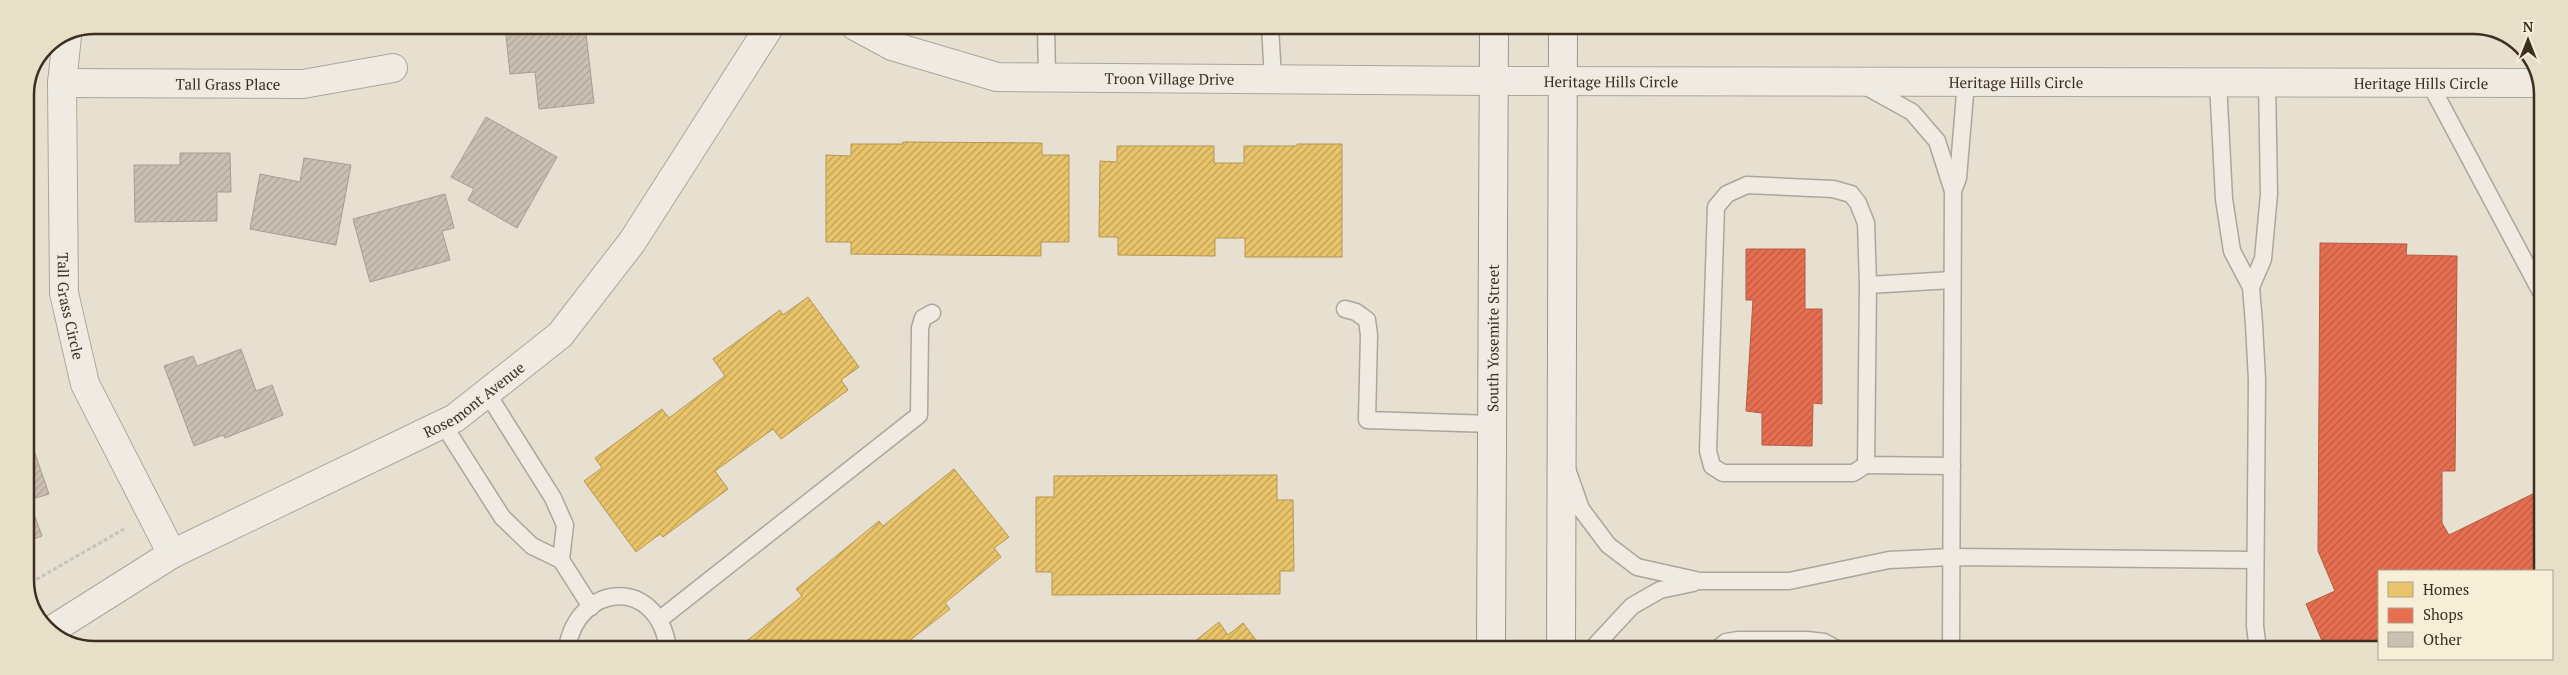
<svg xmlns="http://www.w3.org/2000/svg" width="2568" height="675" font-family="'PT Serif',serif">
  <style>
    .homes { fill: url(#homes-hatch); stroke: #b59754 }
    .shops { fill: url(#shops-hatch); stroke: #b45c42 }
    .building { fill: url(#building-hatch); stroke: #a89c90 }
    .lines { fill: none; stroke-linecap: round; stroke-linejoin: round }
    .service-casing { stroke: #ada599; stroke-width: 19 }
    .minor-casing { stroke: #ada599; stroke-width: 30 }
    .tertiary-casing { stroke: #ada599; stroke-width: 30 }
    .secondary-casing { stroke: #9c958a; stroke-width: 30 }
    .path { stroke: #c8c2b9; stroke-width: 3; stroke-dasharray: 4 2.5; stroke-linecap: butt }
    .service { stroke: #efebe3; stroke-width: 16 }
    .minor { stroke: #efebe3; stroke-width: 28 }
    .tertiary { stroke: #efebe3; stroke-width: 28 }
    .secondary { stroke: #efebe3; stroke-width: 28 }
    .labels { text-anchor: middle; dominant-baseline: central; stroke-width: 5; stroke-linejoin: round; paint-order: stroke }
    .street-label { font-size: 15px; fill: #3d2e20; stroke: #f7eed8 }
    .rim { fill: none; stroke: #3d2e20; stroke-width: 2.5 }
  </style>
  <defs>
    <pattern id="homes-hatch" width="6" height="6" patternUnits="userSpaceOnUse" patternTransform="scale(1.25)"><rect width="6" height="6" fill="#e9c46a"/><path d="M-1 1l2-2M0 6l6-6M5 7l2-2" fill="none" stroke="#bea057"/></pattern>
    <pattern id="shops-hatch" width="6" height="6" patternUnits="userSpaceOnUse" patternTransform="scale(1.25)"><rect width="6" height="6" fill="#e76f51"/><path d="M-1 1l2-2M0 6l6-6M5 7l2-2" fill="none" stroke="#bc5c43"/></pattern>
    <pattern id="building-hatch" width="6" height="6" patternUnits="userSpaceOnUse" patternTransform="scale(1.25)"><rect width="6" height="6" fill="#cbbfb2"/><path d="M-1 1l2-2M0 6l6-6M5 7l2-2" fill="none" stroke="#afa499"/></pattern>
  </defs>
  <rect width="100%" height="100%" fill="#e7e0d1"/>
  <!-- homes -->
  <g class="homes">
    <path d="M 903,142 L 1042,143 L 1042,155 L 1069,155 L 1069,242 L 1041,242 L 1041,256 L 851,254 L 851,242 L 826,242 L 826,155 L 851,156 L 851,144 L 903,144 Z"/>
    <path d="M 1297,144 L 1342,144 L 1342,257 L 1245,257 L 1245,238 L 1215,238 L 1215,256 L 1118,255 L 1118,237 L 1099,237 L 1100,161 L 1117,162 L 1117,146 L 1214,146 L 1214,163 L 1244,163 L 1244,146 L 1297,146 Z"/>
    <path d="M 808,297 L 859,367 L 841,380 L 848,390 L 781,439 L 773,429 L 715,471 L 728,489 L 663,537 L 660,534 L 636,552 L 584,481 L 602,468 L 595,458 L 662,409 L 669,418 L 725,376 L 713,359 L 780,310 L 783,315 Z"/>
    <path d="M 954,469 L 1009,537 L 994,548 L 1001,557 L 945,603 L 950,609 L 900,648 L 738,648 L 802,596 L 796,589 L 879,521 L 883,526 Z"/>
    <path d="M 1277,475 L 1277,500 L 1293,500 L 1294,571 L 1280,571 L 1280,594 L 1052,595 L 1052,572 L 1036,572 L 1036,497 L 1054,497 L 1054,476 Z"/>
    <path d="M 1219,622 L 1228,635 L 1243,623 L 1263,649 L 1185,649 Z"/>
  </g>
  <!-- shops -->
  <g class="shops">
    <path d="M 2320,243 L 2407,244 L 2406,255 L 2457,256 L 2455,471 L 2442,471 L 2442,523 L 2449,535 L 2541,490 L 2541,571 L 2379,571 L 2379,650 L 2326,650 L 2306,604 L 2335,591 L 2318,551 Z"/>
    <path d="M 1746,249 L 1805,249 L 1805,309 L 1822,309 L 1822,404 L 1813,403 L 1812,446 L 1762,445 L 1762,413 L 1746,411 L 1753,300 L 1746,300 Z"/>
  </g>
  <!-- building -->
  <g class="building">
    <path d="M 505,25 L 537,25 L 537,28 L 585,25 L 594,103 L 539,109 L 535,72 L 510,74 Z"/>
    <path d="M 486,117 L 557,157 L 517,228 L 468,200 L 474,189 L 451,177 Z"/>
    <path d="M 180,153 L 230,153 L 231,192 L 217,192 L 217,221 L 135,222 L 134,165 L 180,165 Z"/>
    <path d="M 304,158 L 351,165 L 336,245 L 250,229 L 260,174 L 300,182 Z"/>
    <path d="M 445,194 L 454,228 L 442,231 L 450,260 L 370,282 L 353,219 Z"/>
    <path d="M 241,349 L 256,391 L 272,385 L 283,415 L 225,438 L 223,435 L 194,446 L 164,366 L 193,356 L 197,366 Z"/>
    <path d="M 30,439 L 49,494 L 29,500 L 42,536 L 25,542 L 25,441 Z"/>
  </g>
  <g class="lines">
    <defs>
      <g id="service">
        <path d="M 1046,26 L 1047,77"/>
        <path d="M 1270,26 L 1273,79"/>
        <path d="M 2218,82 L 2224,199 L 2232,251 L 2251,287 L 2254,324 L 2257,380 L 2255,626 L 2258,650"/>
        <path d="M 2429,82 L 2542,294"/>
        <path d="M 1865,86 L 1912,112 L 1937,141 L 1953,191 L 1951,649"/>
        <path d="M 1953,191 L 1958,178 L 1966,82"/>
        <path d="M 2251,287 L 2263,259 L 2269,194 L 2267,82"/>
        <path d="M 1345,309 L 1356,312 L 1367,320 L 1369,335 L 1367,420 L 1492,424"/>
        <path d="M 487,393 L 553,498 L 565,525 L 561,560"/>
        <path d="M 443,424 L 502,517 L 532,546 L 561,560 L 591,607"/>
        <path d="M 1866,465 L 1853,473 L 1723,473 L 1712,466 L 1708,451 L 1716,207 L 1727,194 L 1747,185 L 1833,189 L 1851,194 L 1858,203 L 1866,223 L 1868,285"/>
        <path d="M 1952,466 L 1866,465 L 1868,285 L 1952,280"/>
        <path d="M 1568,472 L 1581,509 L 1608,545 L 1637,567 L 1700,581 L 1789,581 L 1889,560 L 1952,557 L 2255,560"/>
        <path d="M 659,620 L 919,415 L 920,328 L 923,318 L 932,313"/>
        <path d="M 567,648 C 578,583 657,575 668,648"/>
        <path d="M 1592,649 L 1632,606 L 1660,590 L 1693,583"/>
        <path d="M 1717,649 L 1726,642 L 1738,640 L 1807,640 L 1824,642 L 1837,649"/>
      </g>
      <g id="minor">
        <path id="s1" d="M 855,26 L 892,46 L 997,77 L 1492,81"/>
        <path id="s2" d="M 67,36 L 62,83 L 64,293 L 85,384 L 172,554"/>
        <path id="s3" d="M 62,83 L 303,84 L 393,68"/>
        <path id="s4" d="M 50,631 L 172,554 L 455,418 L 560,335 L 632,242 L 770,26"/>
      </g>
      <g id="tertiary">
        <path id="s5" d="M 1492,81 L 2540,83"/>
      </g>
      <g id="secondary">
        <path id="s6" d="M 1491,649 L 1494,26"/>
        <path d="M 1561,649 L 1563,26"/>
      </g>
    </defs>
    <!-- service casing -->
    <use href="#service" class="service-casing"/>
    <!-- minor casing -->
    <use href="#minor" class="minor-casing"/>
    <!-- tertiary casing -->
    <use href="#tertiary" class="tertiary-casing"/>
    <!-- secondary casing -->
    <use href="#secondary" class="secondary-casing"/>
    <!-- path -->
    <path class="path" d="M 25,586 L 124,529"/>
    <!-- service -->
    <use href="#service" class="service"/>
    <!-- minor -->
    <use href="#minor" class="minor"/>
    <!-- tertiary -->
    <use href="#tertiary" class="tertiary"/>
    <!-- secondary -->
    <use href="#secondary" class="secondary"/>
  </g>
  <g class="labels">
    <!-- street labels -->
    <g class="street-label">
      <text stroke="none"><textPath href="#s1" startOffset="324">Troon Village Drive</textPath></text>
      <text stroke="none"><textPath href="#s5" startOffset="119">Heritage Hills Circle</textPath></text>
      <text stroke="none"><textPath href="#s5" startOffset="524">Heritage Hills Circle</textPath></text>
      <text stroke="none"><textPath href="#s5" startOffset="929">Heritage Hills Circle</textPath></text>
      <text stroke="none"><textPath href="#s3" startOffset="166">Tall Grass Place</textPath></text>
      <text stroke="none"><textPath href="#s2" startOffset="271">Tall Grass Circle</textPath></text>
      <text stroke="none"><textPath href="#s6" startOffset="311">South Yosemite Street</textPath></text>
      <text stroke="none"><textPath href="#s4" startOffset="484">Rosemont Avenue</textPath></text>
    </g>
  </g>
  <!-- crop -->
  <path d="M0 0H2568V675H0ZM95 34H2473A61 61 0 0 1 2534 95V580A61 61 0 0 1 2473 641H95A61 61 0 0 1 34 580V95A61 61 0 0 1 95 34Z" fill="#e8dfc9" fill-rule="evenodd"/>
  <path class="rim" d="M95 34H2473A61 61 0 0 1 2534 95V580A61 61 0 0 1 2473 641H95A61 61 0 0 1 34 580V95A61 61 0 0 1 95 34Z"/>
  <!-- legend -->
  <rect x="2378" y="570" width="175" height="90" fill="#f7eed8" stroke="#ada18e"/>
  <rect x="2388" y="582" width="25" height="15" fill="#e9c46a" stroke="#ada18e"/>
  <text x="2423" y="595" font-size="15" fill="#3d2e20">Homes</text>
  <rect x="2388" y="608" width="25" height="15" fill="#e76f51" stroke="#ada18e"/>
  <text x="2423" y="620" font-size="15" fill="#3d2e20">Shops</text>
  <rect x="2388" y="632" width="25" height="15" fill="#cbbfb2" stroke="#ada18e"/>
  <text x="2423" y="645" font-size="15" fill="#3d2e20">Other</text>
  <!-- north arrow -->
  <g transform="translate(2528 40)" stroke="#f7eed8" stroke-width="4" paint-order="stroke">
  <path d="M0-4L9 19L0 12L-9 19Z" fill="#3d2e20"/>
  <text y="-8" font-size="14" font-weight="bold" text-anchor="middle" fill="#3d2e20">N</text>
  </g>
</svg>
